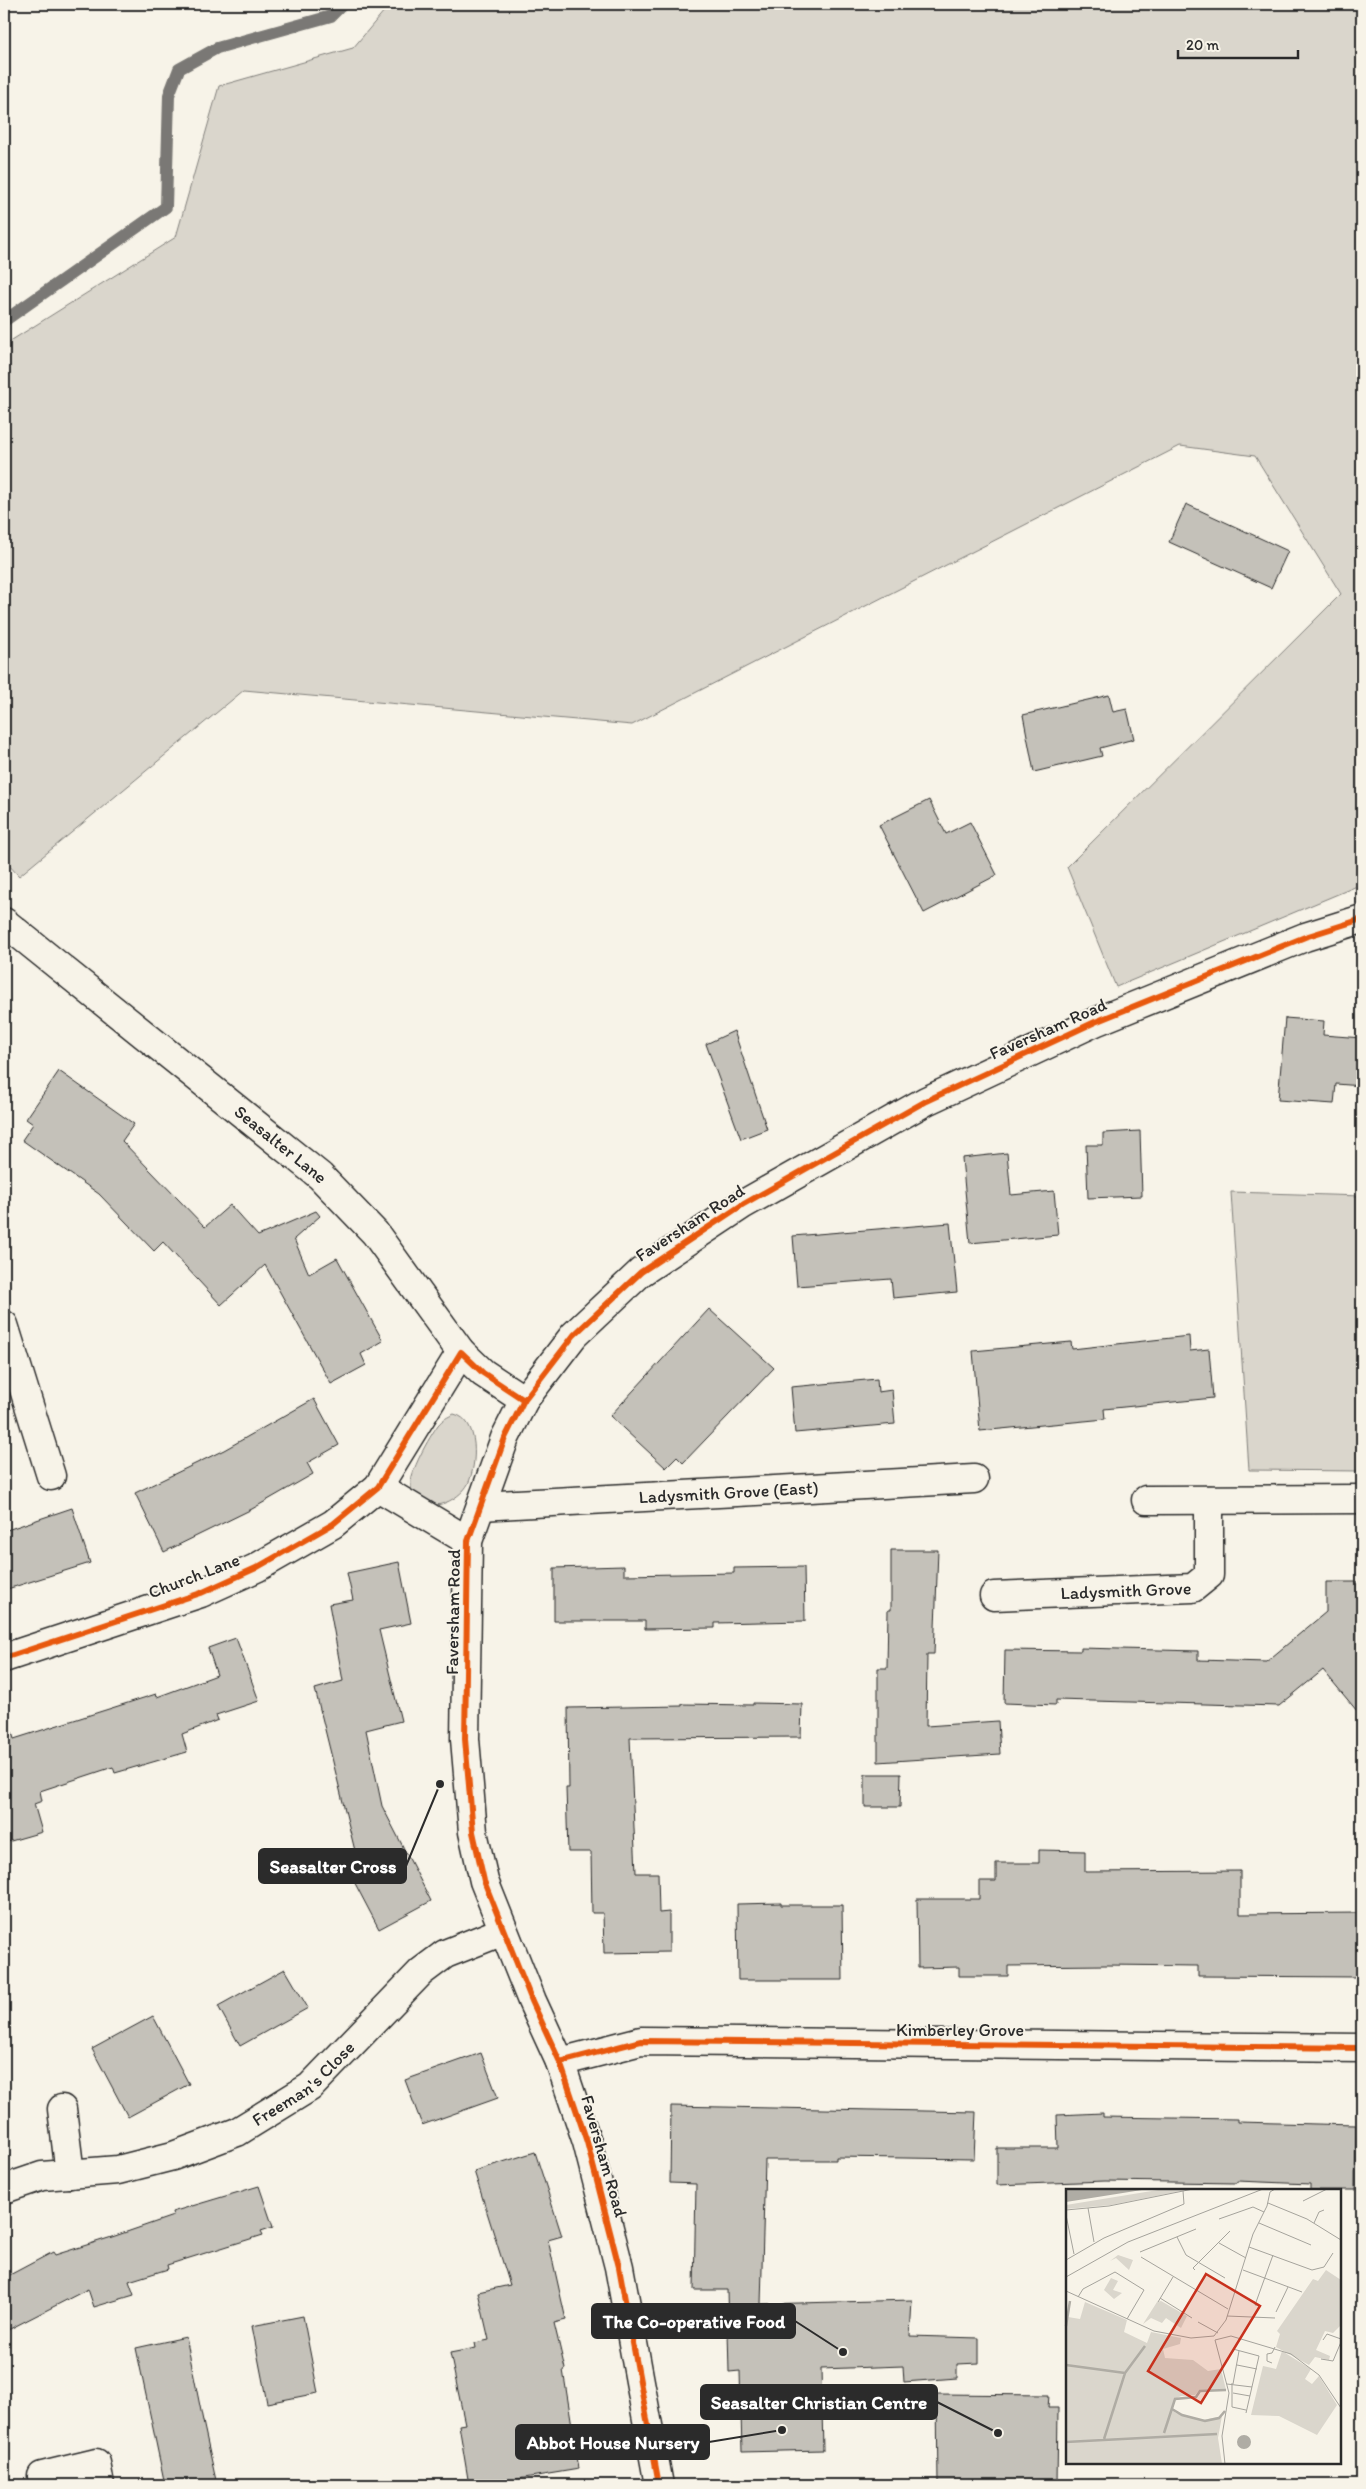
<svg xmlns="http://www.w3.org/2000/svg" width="1366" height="2489" font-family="Itim,sans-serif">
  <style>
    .green { fill: #dad6cc; stroke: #82807c }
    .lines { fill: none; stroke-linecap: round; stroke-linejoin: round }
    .stream { stroke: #7a7874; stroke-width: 12 }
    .building { fill: #c4c1b9; stroke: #2b2b2b }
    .street-casing { stroke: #2b2b2b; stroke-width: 31 }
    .secondary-casing { stroke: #2b2b2b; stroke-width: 31 }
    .street { stroke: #f7f3e8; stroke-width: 28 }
    .secondary { stroke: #f7f3e8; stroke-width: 28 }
    .cycleway-casing { stroke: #f7f3e8; stroke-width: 9 }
    .cycleway { stroke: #e8590c; stroke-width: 6 }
    .labels { text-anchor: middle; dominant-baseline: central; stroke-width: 4; stroke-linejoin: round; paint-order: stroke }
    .street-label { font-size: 18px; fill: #2b2b2b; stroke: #f7f3e8 }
    .inset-river { fill: none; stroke: #afaca4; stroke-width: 2.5 }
    .inset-road { fill: none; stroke: #a5a39c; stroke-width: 1 }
    .view { fill: #c8321e; fill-opacity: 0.15; stroke: #c8321e; stroke-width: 2.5 }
    .inset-edge { fill: none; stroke: #2b2b2b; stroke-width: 2.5 }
    .leader { fill: none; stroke: #2b2b2b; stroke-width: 2 }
    .callout-dot { fill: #2b2b2b; stroke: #f7f3e8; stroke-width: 2 }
    .callout { fill: #2b2b2b; stroke: #2b2b2b; stroke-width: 2 }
    .callout-label { font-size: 19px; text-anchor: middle; font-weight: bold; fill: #fff }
  </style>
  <rect width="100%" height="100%" fill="#f7f3e8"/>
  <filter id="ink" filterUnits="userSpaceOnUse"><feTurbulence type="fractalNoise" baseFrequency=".02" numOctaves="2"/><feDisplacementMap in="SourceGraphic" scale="10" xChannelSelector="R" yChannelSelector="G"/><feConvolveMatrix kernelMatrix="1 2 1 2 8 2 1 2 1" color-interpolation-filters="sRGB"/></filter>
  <g filter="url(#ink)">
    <!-- green -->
    <g class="green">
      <path d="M 390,4 L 1362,4 L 1362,884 L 1116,987 L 1067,867 L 1341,594 L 1255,456 L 1180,446 L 632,725 L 244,690 L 19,876 L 4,860 L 4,345 L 176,237 L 219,86 L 353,48 Z"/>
      <path d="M 1231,1192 L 1362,1196 L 1362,1471 L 1249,1470 Z"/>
      <path d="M 454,1414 C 480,1420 477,1465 468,1484 C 461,1497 439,1510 426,1503 C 419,1500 412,1495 411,1487 C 408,1474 430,1436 438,1425 C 443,1419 448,1417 454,1414 Z"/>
    </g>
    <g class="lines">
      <!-- stream -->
      <path class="stream" d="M 4,321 L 166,207 L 169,95 L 179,69 L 217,48 L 331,16 L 343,4"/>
    </g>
    <!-- building -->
    <g class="building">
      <path d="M 1186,504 L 1288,551 L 1271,588 L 1169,542 Z"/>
      <path d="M 1109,695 L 1113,712 L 1127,709 L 1134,739 L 1100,748 L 1102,756 L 1034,772 L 1023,715 Z"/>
      <path d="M 929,800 L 946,834 L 970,822 L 997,875 L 924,913 L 879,825 Z"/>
      <path d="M 1285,1018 L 1324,1021 L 1323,1035 L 1362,1038 L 1362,1086 L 1336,1084 L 1334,1104 L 1278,1100 Z"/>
      <path d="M 734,1031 L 767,1129 L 741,1139 L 706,1044 Z"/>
      <path d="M 59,1071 L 134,1124 L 122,1141 L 205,1227 L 230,1205 L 258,1236 L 316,1211 L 320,1216 L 294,1239 L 309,1274 L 337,1258 L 383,1341 L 361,1354 L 366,1365 L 331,1384 L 265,1265 L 221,1305 L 163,1242 L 154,1251 L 99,1194 L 22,1140 L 33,1124 L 26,1119 Z"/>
      <path d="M 1140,1131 L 1142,1196 L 1088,1198 L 1086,1145 L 1103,1145 L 1103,1133 Z"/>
      <path d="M 1007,1153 L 1011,1195 L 1054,1191 L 1058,1235 L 970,1243 L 962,1158 Z"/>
      <path d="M 950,1223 L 957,1292 L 893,1298 L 891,1279 L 797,1286 L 793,1236 Z"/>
      <path d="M 709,1309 L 774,1368 L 683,1463 L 677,1457 L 666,1468 L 610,1416 Z"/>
      <path d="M 1189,1336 L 1190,1351 L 1209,1349 L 1213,1398 L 1104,1409 L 1105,1419 L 980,1431 L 973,1351 L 1071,1342 L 1072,1349 Z"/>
      <path d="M 877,1379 L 878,1392 L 892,1390 L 895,1424 L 795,1433 L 791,1387 Z"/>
      <path d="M 314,1399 L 339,1445 L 307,1463 L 313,1474 L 252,1509 L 164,1552 L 135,1493 L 224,1450 Z"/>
      <path d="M 72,1508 L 90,1563 L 4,1590 L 4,1531 Z"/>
      <path d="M 891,1550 L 938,1550 L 934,1654 L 927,1654 L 926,1726 L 998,1721 L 1000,1754 L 878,1762 L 878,1668 L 887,1668 L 888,1610 L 891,1610 Z"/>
      <path d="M 399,1562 L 411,1623 L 379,1630 L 401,1721 L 366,1730 L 382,1806 L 431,1901 L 379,1929 L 348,1870 L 359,1867 L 315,1689 L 343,1681 L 329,1604 L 353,1600 L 347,1573 Z"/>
      <path d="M 624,1566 L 624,1575 L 734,1573 L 734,1568 L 804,1567 L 805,1621 L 715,1623 L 715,1628 L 645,1629 L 645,1621 L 554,1621 L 554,1568 Z"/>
      <path d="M 1326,1582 L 1362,1582 L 1362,1717 L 1323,1670 L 1279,1706 L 1056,1700 L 1056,1705 L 1004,1703 L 1005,1650 L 1081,1651 L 1081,1648 L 1198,1651 L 1198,1660 L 1266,1662 L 1326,1612 Z"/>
      <path d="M 236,1638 L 259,1701 L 216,1715 L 218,1720 L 182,1734 L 187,1752 L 115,1773 L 113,1767 L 40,1791 L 42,1801 L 34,1804 L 42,1832 L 4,1843 L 4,1733 L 12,1732 L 14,1739 L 156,1694 L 157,1697 L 217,1675 L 208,1648 Z"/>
      <path d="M 753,1703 L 802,1704 L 801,1737 L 630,1738 L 636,1873 L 658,1873 L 659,1913 L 669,1912 L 669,1952 L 604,1953 L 603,1913 L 592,1913 L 591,1852 L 568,1852 L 566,1788 L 569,1788 L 568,1708 L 682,1706 L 682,1704 L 753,1705 Z"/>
      <path d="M 865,1774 L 901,1774 L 900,1807 L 865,1807 Z"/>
      <path d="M 1039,1850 L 1085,1851 L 1085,1872 L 1240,1871 L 1240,1914 L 1362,1913 L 1362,1977 L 1198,1976 L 1198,1966 L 1106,1965 L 1008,1966 L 1008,1976 L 959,1976 L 959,1967 L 918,1968 L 917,1899 L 979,1899 L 979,1881 L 996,1881 L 996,1863 L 1039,1863 Z"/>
      <path d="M 781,1903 L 781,1905 L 842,1905 L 843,1980 L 738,1980 L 737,1904 Z"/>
      <path d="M 285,1969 L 308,2008 L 240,2046 L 218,2006 Z"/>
      <path d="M 153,2016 L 189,2084 L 128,2117 L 92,2049 Z"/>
      <path d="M 481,2053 L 498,2098 L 422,2125 L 405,2080 Z"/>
      <path d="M 671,2106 L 976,2112 L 974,2159 L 836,2157 L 836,2160 L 765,2160 L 761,2304 L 912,2300 L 910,2336 L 979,2338 L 979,2363 L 957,2364 L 957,2378 L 904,2382 L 903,2366 L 821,2369 L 823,2450 L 742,2452 L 740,2371 L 729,2372 L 727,2290 L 694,2290 L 696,2184 L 670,2183 Z"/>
      <path d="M 1103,2113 L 1103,2117 L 1238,2119 L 1238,2122 L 1356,2125 L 1355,2190 L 1310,2190 L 1310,2184 L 1237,2181 L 1236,2183 L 1105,2181 L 997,2185 L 997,2148 L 1058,2148 L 1057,2115 Z"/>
      <path d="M 535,2152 L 562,2236 L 548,2240 L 566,2320 L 554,2323 L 565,2369 L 563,2370 L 579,2469 L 482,2485 L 469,2485 L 459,2425 L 465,2424 L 450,2353 L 476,2348 L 475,2343 L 489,2340 L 478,2292 L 510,2285 L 474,2171 Z"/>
      <path d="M 259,2186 L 273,2227 L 261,2231 L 263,2235 L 167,2265 L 168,2269 L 129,2281 L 134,2295 L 94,2307 L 88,2289 L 4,2332 L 4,2278 L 53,2252 L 55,2255 L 115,2236 L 173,2216 L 172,2212 Z"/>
      <path d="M 303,2316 L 318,2393 L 267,2403 L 252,2326 Z"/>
      <path d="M 186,2337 L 204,2426 L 217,2485 L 165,2485 L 136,2348 Z"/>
      <path d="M 937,2394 L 1049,2395 L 1048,2408 L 1058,2408 L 1057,2485 L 938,2485 Z"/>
    </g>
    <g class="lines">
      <defs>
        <g id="street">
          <path id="s1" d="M 4,922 L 320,1176 L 375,1233 L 461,1352 L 483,1373 L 524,1400"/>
          <path d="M 4,1325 L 51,1476"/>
          <path d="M 378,1487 L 468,1541"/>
          <path d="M 1146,1500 L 1362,1499"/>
          <path id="s2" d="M 481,1506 L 974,1479"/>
          <path id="s3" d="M 994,1596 L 1193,1588 L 1209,1575 L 1209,1500"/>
          <path d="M 4,1658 L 201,1593 L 256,1568 L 333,1524 L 378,1487 L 461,1352"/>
          <path d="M 560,2062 L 641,2041 L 1362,2048"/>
          <path d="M 62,2109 L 70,2174"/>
          <path id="s4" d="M 4,2189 L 42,2176 L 118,2170 L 173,2156 L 237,2132 L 310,2087 L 421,1972 L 445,1954 L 503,1931"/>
          <path d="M 42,2476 L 96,2463 L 100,2485"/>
        </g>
        <path id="secondary" d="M 659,2485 L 619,2267 L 587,2142 L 560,2062 L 532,2001 L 484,1881 L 473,1832 L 465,1739 L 468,1541 L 505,1438 L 524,1400 L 574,1335 L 641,1272 L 742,1205 L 926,1101 L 1095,1022 L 1305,937 L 1362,919"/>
      </defs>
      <!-- street casing -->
      <use href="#street" class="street-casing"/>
      <!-- secondary casing -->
      <use href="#secondary" class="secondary-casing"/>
      <!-- street -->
      <use href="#street" class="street"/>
      <!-- secondary -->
      <use href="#secondary" class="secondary"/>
      <defs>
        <g id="cycleway">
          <path d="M 4,1658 L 201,1593 L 256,1568 L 333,1524 L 378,1487 L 461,1352 L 483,1373 L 524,1400"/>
          <path d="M 560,2062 L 641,2041 L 1362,2048"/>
          <path d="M 659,2485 L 619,2267 L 587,2142 L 560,2062 L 532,2001 L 484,1881 L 473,1832 L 465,1739 L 468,1541 L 505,1438 L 524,1400 L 574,1335 L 641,1272 L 742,1205 L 926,1101 L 1095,1022 L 1305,937 L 1362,919"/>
        </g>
      </defs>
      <!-- cycleway casing -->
      <use href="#cycleway" class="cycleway-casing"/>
      <!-- cycleway -->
      <use href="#cycleway" class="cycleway"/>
    </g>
  </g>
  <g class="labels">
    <!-- street labels -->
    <g class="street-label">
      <text transform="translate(1048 1029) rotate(-24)">Faversham Road</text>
      <text stroke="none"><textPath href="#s1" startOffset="355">Seasalter Lane</textPath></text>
      <text transform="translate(690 1223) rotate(-33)">Faversham Road</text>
      <text stroke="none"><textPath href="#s2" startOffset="248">Ladysmith Grove (East)</textPath></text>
      <text transform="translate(194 1576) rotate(-21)">Church Lane</text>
      <text stroke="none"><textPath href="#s3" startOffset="132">Ladysmith Grove</textPath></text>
      <text transform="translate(453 1612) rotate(-89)">Faversham Road</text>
      <text x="960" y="2030">Kimberley Grove</text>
      <text stroke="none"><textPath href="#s4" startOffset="324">Freeman's Close</textPath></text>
      <text transform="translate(604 2156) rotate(74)">Faversham Road</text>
    </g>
  </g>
  <!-- overview -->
  <g transform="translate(1066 2189)">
    <rect width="275" height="275" fill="#f7f3e8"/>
    <path d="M 98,0 L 125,0 L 45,16 L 0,20 L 0,16 ZM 52,66 L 67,71 L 63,81 L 50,69 L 44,72 ZM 260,81 L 275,91 L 275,136 L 267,144 L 259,142 L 250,161 L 264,167 L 263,171 L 249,168 L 243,176 L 210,158 L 214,145 L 211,142 L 247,90 L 252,92 ZM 45,89 L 52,92 L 47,101 L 56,104 L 48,110 L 38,101 ZM 95,112 L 121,127 L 115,139 L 100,129 L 96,134 L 85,129 L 77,135 L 91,113 ZM 19,113 L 61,131 L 58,143 L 81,154 L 85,143 L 115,149 L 114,155 L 97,160 L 99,169 L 127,171 L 142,182 L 155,180 L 160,201 L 134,201 L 129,206 L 115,207 L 109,210 L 105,220 L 110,224 L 137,231 L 156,227 L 152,249 L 156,275 L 0,275 L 0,142 L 2,128 L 14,130 ZM 216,162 L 245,180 L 239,190 L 246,195 L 253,187 L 271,216 L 251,246 L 213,227 L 185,226 L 197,177 L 210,180 Z" fill="#dad6cc"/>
    <path d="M 0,0 L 82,0 L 0,13 ZM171 253a7 7 0 1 1 14 0a7 7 0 1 1-14 0Z" fill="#afaca4"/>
    <path class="inset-river" d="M 0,137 L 4,112M 0,176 L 59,184M 106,220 L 116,226 L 139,232 L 153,229 L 159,222M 98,244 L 109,210 L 130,208 L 134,202 L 160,201M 38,250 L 59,184 L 79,157M 0,253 L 151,245"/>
    <path class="inset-road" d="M 237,12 L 261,0M 202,14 L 241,30 L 275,51M 22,19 L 28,53M 0,21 L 43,17 L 127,0M 0,26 L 8,65M 153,30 L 187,18 L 198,23M 193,34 L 245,56M 248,34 L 253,23 L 258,21M 111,48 L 120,66 L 159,89M 153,54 L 180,69M 183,58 L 246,81 L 258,78 L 267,64M 74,63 L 130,40M 75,68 L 162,120M 0,71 L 38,49 L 118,15 L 117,2M 129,81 L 127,79 L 164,42M 177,81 L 236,103M 0,88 L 62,53 L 197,0M 0,102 L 88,142 L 125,149 L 148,147 L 160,131 L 187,45 L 201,17 L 204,3 L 209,0M 12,108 L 17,100 L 49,83 L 78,101 L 61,130M 94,109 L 126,129M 92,113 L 107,88M 192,116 L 189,116 L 207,66M 210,123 L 222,98M 161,127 L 209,129M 132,133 L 152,144M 149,151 L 165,147 L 225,165 L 253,186 L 275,219M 149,151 L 163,204 L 156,247 L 159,275M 257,151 L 261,145 L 275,150M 167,160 L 193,167 L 180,224M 255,170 L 267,172 L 275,153M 206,174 L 201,172 L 201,165 L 206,164 L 209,158M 171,176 L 191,180M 166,194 L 166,218 L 180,221M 161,195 L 186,198M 167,195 L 173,162M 167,204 L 184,207"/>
    <path class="view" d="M 140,85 L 194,117 L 135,214 L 82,182 Z"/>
    <rect width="275" height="275" class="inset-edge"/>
  </g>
  <!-- callouts -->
  <path class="leader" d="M440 1784L406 1866M843 2352L795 2321M998 2433L937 2402M782 2430L709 2442"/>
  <g class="callout-dot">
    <circle cx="440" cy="1784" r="5"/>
    <circle cx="843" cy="2352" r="5"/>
    <circle cx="998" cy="2433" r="5"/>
    <circle cx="782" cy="2430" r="5"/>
  </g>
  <g class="callout">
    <rect x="259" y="1849" width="147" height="34" rx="5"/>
    <rect x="592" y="2304" width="203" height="34" rx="5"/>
    <rect x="701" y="2385" width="236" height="34" rx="5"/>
    <rect x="516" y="2425" width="193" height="34" rx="5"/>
  </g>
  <g class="callout-label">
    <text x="333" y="1873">Seasalter Cross</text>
    <text x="694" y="2328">The Co-operative Food</text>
    <text x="819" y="2409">Seasalter Christian Centre</text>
    <text x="613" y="2449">Abbot House Nursery</text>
  </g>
  <!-- margin -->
  <rect width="1366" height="2489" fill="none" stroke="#f7f3e8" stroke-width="20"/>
  <rect x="10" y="10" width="1346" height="2469" fill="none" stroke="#2b2b2b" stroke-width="2" filter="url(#ink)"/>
  <!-- scale -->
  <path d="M1178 50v8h120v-8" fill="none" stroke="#2b2b2b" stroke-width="2.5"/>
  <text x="1186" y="50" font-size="15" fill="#2b2b2b" stroke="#f7f3e8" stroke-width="4" paint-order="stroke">20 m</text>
</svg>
